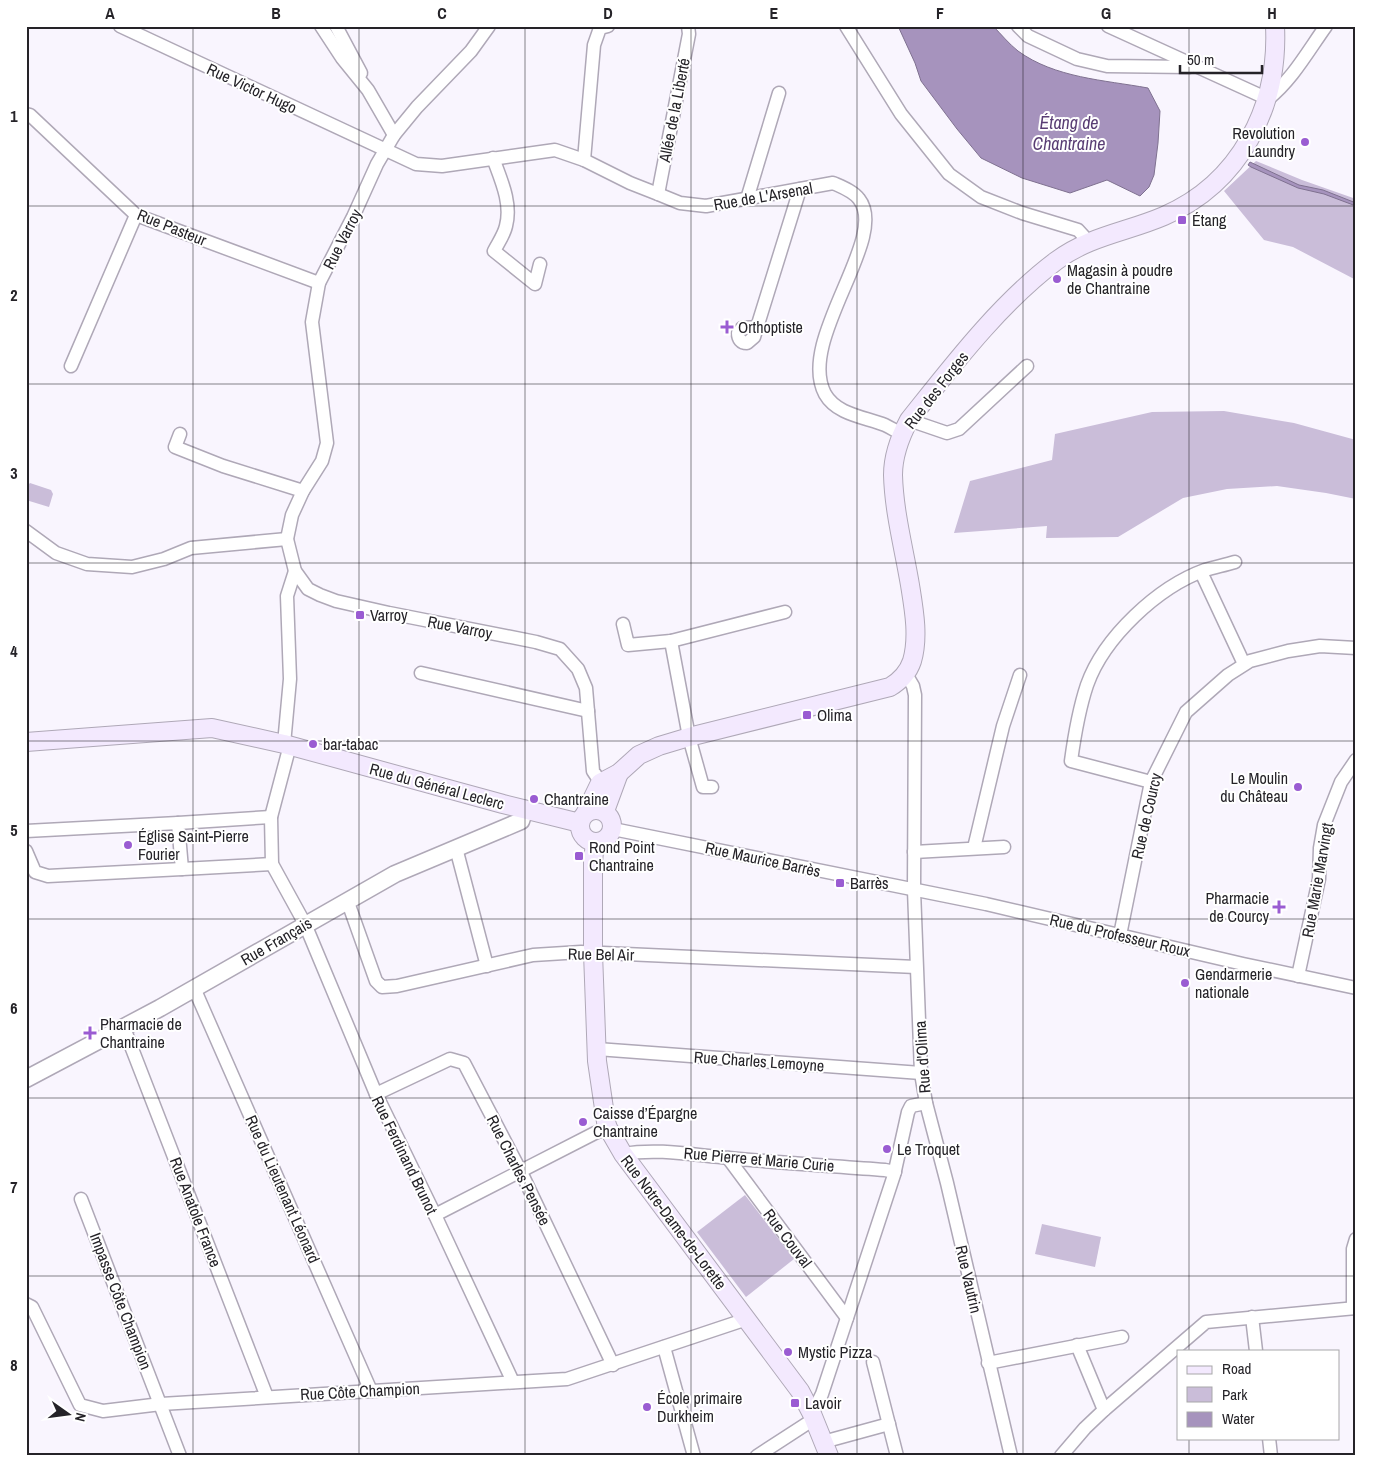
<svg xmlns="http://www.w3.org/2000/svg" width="1382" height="1482" font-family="'Archivo Narrow',sans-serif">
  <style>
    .green { fill: #cabdd9 }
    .water { fill: #a693bd; stroke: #7f7190 }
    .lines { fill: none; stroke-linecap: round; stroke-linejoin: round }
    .minor-casing { stroke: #afa8b7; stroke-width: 15 }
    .tertiary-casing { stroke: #afa8b7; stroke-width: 19 }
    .secondary-casing { stroke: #afa8b7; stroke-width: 20 }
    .minor { stroke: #fff; stroke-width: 12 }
    .tertiary { stroke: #fff; stroke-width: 16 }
    .secondary { stroke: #f3e9fe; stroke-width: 18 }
    .grid { fill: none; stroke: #252328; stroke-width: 1; stroke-opacity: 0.55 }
    .poi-dot { fill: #9a5cd2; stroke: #fff; stroke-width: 2 }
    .labels { text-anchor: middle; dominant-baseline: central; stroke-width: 4; stroke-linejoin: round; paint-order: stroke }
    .street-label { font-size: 16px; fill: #252328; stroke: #fff }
    .poi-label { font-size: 16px; fill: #252328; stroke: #fff; text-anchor: start }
    .water-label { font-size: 18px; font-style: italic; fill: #593d74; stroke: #fff }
    .neatline { fill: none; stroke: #252328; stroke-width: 2 }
    .grid-label { font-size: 16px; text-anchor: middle; font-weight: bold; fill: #252328 }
  </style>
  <rect width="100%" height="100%" fill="#f9f5fe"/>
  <!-- green -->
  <g class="green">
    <path d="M 1256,161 L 1302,180 L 1356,199 L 1356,280 L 1293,247 L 1264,240 L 1224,191 Z"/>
    <path d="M 1224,411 L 1294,423 L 1356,440 L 1356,499 L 1326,493 L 1277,486 L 1227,489 L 1183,498 L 1118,537 L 1046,538 L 1047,526 L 954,533 L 970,481 L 1052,460 L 1055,434 L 1152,412 Z"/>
    <path d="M 30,483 L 51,490 L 53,494 L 49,507 L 26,500 L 26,487 Z"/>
    <path d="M 745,1195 L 794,1259 L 746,1297 L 697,1232 Z"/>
    <path d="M 1042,1224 L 1101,1237 L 1095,1267 L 1035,1254 Z"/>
  </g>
  <!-- water -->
  <g class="water">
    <path d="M 898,26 L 993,26 C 1001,34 1009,44 1018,51 C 1055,78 1104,80 1148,88 L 1160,111 L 1158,143 L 1154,175 L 1149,187 L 1140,196 L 1107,180 L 1070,193 L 1022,178 L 981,158 L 957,129 L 921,81 L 915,63 Z"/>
    <path d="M 1250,162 L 1299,185 L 1323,190 L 1356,203 L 1356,206 L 1324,194 L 1298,188 L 1251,167 L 1248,165 Z"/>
  </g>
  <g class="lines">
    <defs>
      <g id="minor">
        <path d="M 120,26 L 416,164 L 442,166 L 555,150 L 584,160 L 630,183 L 658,194 L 680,203 L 706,206 L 833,183 C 842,187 853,191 859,199 C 890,238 796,340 825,394 C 837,415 865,417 885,425 C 891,428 896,431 902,434"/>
        <path d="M 321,26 L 342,58 L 368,90 L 394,135"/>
        <path d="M 336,26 L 361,73"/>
        <path d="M 489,26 L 471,51 L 417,107 L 394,135 L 377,164 L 353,217 L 319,283 L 312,322 L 327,443 L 322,461 L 303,491 L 292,515 L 287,539 L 295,571 L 308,589 L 320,595 L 336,601 L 389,613 L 536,642 L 560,649 L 578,669 L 586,688 L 593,771 L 605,789"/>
        <path d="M 846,26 L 901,114 L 949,174 L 981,197 L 1022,213 L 1078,230 L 1089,242"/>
        <path d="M 1018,26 L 1028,36 L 1077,59 L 1107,66 L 1190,67"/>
        <path d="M 1108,26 L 1268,99 C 1292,80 1308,51 1326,26"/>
        <path d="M 26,114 L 30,115 L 136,215 L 319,283"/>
        <path d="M 493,158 C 501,180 512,203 506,226 C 504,235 498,243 494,251 L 535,284 L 540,264"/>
        <path d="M 584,160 L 594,45 L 600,28 L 608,26"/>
        <path d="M 658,194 L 689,34 L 688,26"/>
        <path d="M 747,199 L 779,93"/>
        <path d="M 757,327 L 742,328 L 738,333 C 738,339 741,343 747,343 L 754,337 L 800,189"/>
        <path d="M 71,366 L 136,215"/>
        <path d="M 909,420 L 947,433 L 959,429 L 1027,366"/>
        <path d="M 180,434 L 175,447 L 223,466 L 303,491"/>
        <path d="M 26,531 L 56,553 L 87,564 L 132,567 L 164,559 L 191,548 L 287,539"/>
        <path d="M 1201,572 L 1244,664"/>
        <path d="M 623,624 L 628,645 L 671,641 L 785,612"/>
        <path d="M 671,641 L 689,737 L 703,787 L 712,787"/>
        <path d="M 421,673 L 588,711"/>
        <path d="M 906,674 L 913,686 L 915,695 L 914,890 L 921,1073 L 926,1103 L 947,1183 L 1011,1456"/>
        <path d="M 284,744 L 290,679 L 287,596 L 295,571"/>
        <path d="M 290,745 L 271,817 L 272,864 L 305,924 L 376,1094 L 435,1215 L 513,1382"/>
        <path d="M 1151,782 L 1071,761 C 1074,739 1080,706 1087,685 C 1104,637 1158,587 1205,570 C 1215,567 1225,565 1235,562"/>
        <path d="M 271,817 L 178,823 L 182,869 L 272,864"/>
        <path d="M 613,829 L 986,904 L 1243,964 L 1356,988"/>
        <path d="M 26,831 L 178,823"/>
        <path d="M 456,848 L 487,966"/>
        <path d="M 974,848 L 1003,726 L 1020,675"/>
        <path d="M 26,851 L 35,872 L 48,876 L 182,869"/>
        <path d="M 914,852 L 1004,847"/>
        <path d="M 346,902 L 350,908 L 376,981 L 382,987 L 397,986 L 533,955 L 581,952 L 916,967"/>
        <path d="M 1120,935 L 1151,782 L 1186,712 L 1228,675 L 1250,661 L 1288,651 L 1320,646 L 1356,648"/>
        <path d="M 1298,976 L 1319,879 L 1320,848 L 1324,825 L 1341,782 L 1356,760"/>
        <path d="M 194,988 L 371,1391"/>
        <path d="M 124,1028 L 267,1397"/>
        <path d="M 597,1049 L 921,1073"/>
        <path d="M 376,1094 L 450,1059 L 464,1063 L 521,1172 L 613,1365"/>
        <path d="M 623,1154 C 658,1148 693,1155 729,1158 C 781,1163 833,1166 885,1170 L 895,1172"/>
        <path d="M 728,1158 L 847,1318"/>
        <path d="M 81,1199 L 180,1456"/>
        <path d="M 435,1215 L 595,1133 L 608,1128"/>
        <path d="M 26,1304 L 32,1307 L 80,1405 L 103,1411 L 161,1404 L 567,1379 L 747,1319"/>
        <path d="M 1353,1308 L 1353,1249 L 1356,1239"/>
        <path d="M 1252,1317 L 1256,1351"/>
        <path d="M 1077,1345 L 1104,1410"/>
        <path d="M 664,1347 L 694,1456"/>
        <path d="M 873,1362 L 897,1456"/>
        <path d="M 988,1363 L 1122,1337"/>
        <path d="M 812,1414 L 822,1394 L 894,1175 L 908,1112 L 911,1106 L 926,1103"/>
        <path d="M 1269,1438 L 1271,1456"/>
        <path d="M 823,1442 L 889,1424"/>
        <path d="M 757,1456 L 814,1419"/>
        <path d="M 1061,1456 L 1085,1428 L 1104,1410 L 1206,1322 L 1356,1308"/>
      </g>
      <path id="tertiary" d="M 26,1079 L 160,1008 L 395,874 L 521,821 L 525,809"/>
      <g id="secondary">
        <path d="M 26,742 L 212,728 L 284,744 L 503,804 L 580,823"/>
        <circle cx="596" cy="826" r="16"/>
        <path d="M 605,811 L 619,773"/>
        <path d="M 586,812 L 600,783 L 619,773 L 639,755 L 659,746 L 689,737 L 890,687 C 900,681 908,673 912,661 C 919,637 914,610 910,585 C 904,549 894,512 893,475 C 893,455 900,437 909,420 C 952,366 1000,303 1056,261 C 1089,236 1127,232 1164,216 C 1240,183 1279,107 1275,26"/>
        <path d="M 595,842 L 593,862 L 593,953 L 597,1061 L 606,1122 L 608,1128 L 623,1154 L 800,1391 L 812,1414 L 829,1456"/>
      </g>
    </defs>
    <!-- minor casing -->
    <use href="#minor" class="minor-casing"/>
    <!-- tertiary casing -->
    <use href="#tertiary" class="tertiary-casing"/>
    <!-- secondary casing -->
    <use href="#secondary" class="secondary-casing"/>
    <!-- minor -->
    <use href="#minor" class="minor"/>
    <!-- tertiary -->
    <use href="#tertiary" class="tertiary"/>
    <!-- secondary -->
    <use href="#secondary" class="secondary"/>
  </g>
  <!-- grid -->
  <path class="grid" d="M 193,26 L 193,1456M 359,26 L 359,1456M 525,26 L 525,1456M 691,26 L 691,1456M 857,26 L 857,1456M 1023,26 L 1023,1456M 1189,26 L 1189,1351M 26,206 L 1356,206M 26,384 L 1356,384M 26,563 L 1356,563M 26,741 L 1356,741M 26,919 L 1356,919M 26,1098 L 1356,1098M 26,1276 L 1356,1276M 1189,1438 L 1189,1456"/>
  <!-- markers -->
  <g class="poi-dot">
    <circle cx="1305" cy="142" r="5"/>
    <rect x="1177" y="215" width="10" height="10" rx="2.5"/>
    <circle cx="1057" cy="279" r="5"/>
    <path d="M724.5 319.5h5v5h5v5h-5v5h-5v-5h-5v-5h5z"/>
    <rect x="355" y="610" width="10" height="10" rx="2.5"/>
    <rect x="802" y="710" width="10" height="10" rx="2.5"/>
    <circle cx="313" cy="744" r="5"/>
    <circle cx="1298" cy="787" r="5"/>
    <circle cx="534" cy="799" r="5"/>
    <circle cx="128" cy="845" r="5"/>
    <rect x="574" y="851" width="10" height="10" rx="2.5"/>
    <rect x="835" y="878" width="10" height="10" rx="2.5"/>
    <path d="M1276.5 899.5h5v5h5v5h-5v5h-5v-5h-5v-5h5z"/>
    <circle cx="1185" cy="983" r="5"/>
    <path d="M87.5 1025.5h5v5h5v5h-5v5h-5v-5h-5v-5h5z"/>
    <circle cx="583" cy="1122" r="5"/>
    <circle cx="887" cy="1149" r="5"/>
    <circle cx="788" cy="1352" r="5"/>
    <rect x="790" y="1398" width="10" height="10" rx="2.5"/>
    <circle cx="647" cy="1407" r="5"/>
  </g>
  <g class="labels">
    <!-- street labels -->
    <g class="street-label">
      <text transform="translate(252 88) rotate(25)">Rue Victor Hugo</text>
      <text transform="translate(674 110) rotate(-79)">Allée de la Liberté</text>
      <text transform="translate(763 196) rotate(-10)">Rue de L'Arsenal</text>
      <text transform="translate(172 227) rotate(22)">Rue Pasteur</text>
      <text transform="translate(342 239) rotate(-63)">Rue Varroy</text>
      <text transform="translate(936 390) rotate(-52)">Rue des Forges</text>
      <text transform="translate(460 627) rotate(11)">Rue Varroy</text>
      <text transform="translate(437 786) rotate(15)">Rue du Général Leclerc</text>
      <text transform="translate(1146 816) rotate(-77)">Rue de Courcy</text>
      <text transform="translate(763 859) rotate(12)">Rue Maurice Barrès</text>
      <text transform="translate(1317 880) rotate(-80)">Rue Marie Marvingt</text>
      <text transform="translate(1120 935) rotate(13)">Rue du Professeur Roux</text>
      <text transform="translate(276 941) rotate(-30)">Rue Français</text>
      <text transform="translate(601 954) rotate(1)">Rue Bel Air</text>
      <text transform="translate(922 1057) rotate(-94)">Rue d'Olima</text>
      <text transform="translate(759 1061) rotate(4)">Rue Charles Lemoyne</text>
      <text transform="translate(405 1155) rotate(64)">Rue Ferdinand Brunot</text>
      <text transform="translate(759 1159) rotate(5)">Rue Pierre et Marie Curie</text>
      <text transform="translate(519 1170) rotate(63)">Rue Charles Pensée</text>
      <text transform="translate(283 1189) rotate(66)">Rue du Lieutenant Léonard</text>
      <text transform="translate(196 1212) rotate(69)">Rue Anatole France</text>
      <text transform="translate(674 1222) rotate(53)">Rue Notre-Dame-de-Lorette</text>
      <text transform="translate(788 1238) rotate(53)">Rue Couval</text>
      <text transform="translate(969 1279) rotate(77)">Rue Vautrin</text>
      <text transform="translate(121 1301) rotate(69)">Impasse Côte Champion</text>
      <text transform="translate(360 1391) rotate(-3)">Rue Côte Champion</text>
    </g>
    <!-- poi labels -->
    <g class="poi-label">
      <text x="1295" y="133" text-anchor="end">Revolution<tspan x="1295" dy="18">Laundry</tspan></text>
      <text x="1192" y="220">Étang</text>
      <text x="1067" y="270">Magasin à poudre<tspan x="1067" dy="18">de Chantraine</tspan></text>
      <text x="738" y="327">Orthoptiste</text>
      <text x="370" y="615">Varroy</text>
      <text x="817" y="715">Olima</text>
      <text x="323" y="744">bar-tabac</text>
      <text x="1288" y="778" text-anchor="end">Le Moulin<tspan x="1288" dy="18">du Château</tspan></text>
      <text x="544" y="799">Chantraine</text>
      <text x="138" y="836">Église Saint-Pierre<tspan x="138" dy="18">Fourier</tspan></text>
      <text x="589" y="847">Rond Point<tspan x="589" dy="18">Chantraine</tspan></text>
      <text x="850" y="883">Barrès</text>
      <text x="1269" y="898" text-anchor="end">Pharmacie<tspan x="1269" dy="18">de Courcy</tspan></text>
      <text x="1195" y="974">Gendarmerie<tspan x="1195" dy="18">nationale</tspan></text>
      <text x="100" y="1024">Pharmacie de<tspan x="100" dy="18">Chantraine</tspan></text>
      <text x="593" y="1113">Caisse d’Épargne<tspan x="593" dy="18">Chantraine</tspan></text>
      <text x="897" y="1149">Le Troquet</text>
      <text x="798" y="1352">Mystic Pizza</text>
      <text x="657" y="1398">École primaire<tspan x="657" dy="18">Durkheim</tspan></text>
      <text x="805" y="1403">Lavoir</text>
    </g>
    <!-- water labels -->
    <g class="water-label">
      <text x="1069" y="122">Étang de<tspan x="1069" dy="21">Chantraine</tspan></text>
    </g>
  </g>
  <!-- border -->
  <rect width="1382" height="1482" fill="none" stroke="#ffffff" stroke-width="55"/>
  <!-- legend -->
  <rect x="1177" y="1350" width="162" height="90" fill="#ffffff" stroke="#a8a7a9"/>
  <rect x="1187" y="1366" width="25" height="8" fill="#f3e9fe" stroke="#a8a7a9"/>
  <text x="1222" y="1374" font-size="15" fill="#252328">Road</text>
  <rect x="1187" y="1387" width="25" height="15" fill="#cabdd9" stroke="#a8a7a9"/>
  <text x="1222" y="1400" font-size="15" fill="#252328">Park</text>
  <rect x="1187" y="1412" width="25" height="15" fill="#a693bd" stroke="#a8a7a9"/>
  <text x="1222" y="1424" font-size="15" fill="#252328">Water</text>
  <!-- north arrow -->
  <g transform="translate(68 1414) rotate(104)" stroke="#ffffff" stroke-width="4" paint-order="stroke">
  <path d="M0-4L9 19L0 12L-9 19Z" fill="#252328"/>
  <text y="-8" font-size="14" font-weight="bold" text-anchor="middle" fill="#252328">N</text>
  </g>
  <!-- scale -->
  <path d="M1180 65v8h82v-8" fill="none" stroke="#252328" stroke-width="2.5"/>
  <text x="1187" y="65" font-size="15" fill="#252328" stroke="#ffffff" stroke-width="4" paint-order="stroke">50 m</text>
  <rect x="28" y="28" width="1326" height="1426" class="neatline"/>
  <g class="grid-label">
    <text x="110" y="19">A</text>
    <text x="276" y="19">B</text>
    <text x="442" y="19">C</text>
    <text x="608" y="19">D</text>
    <text x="774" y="19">E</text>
    <text x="940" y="19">F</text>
    <text x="1106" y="19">G</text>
    <text x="1272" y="19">H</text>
    <text x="14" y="122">1</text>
    <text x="14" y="301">2</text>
    <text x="14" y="479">3</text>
    <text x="14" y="657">4</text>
    <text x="14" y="836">5</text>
    <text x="14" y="1014">6</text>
    <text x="14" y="1193">7</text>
    <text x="14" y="1371">8</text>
  </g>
</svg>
